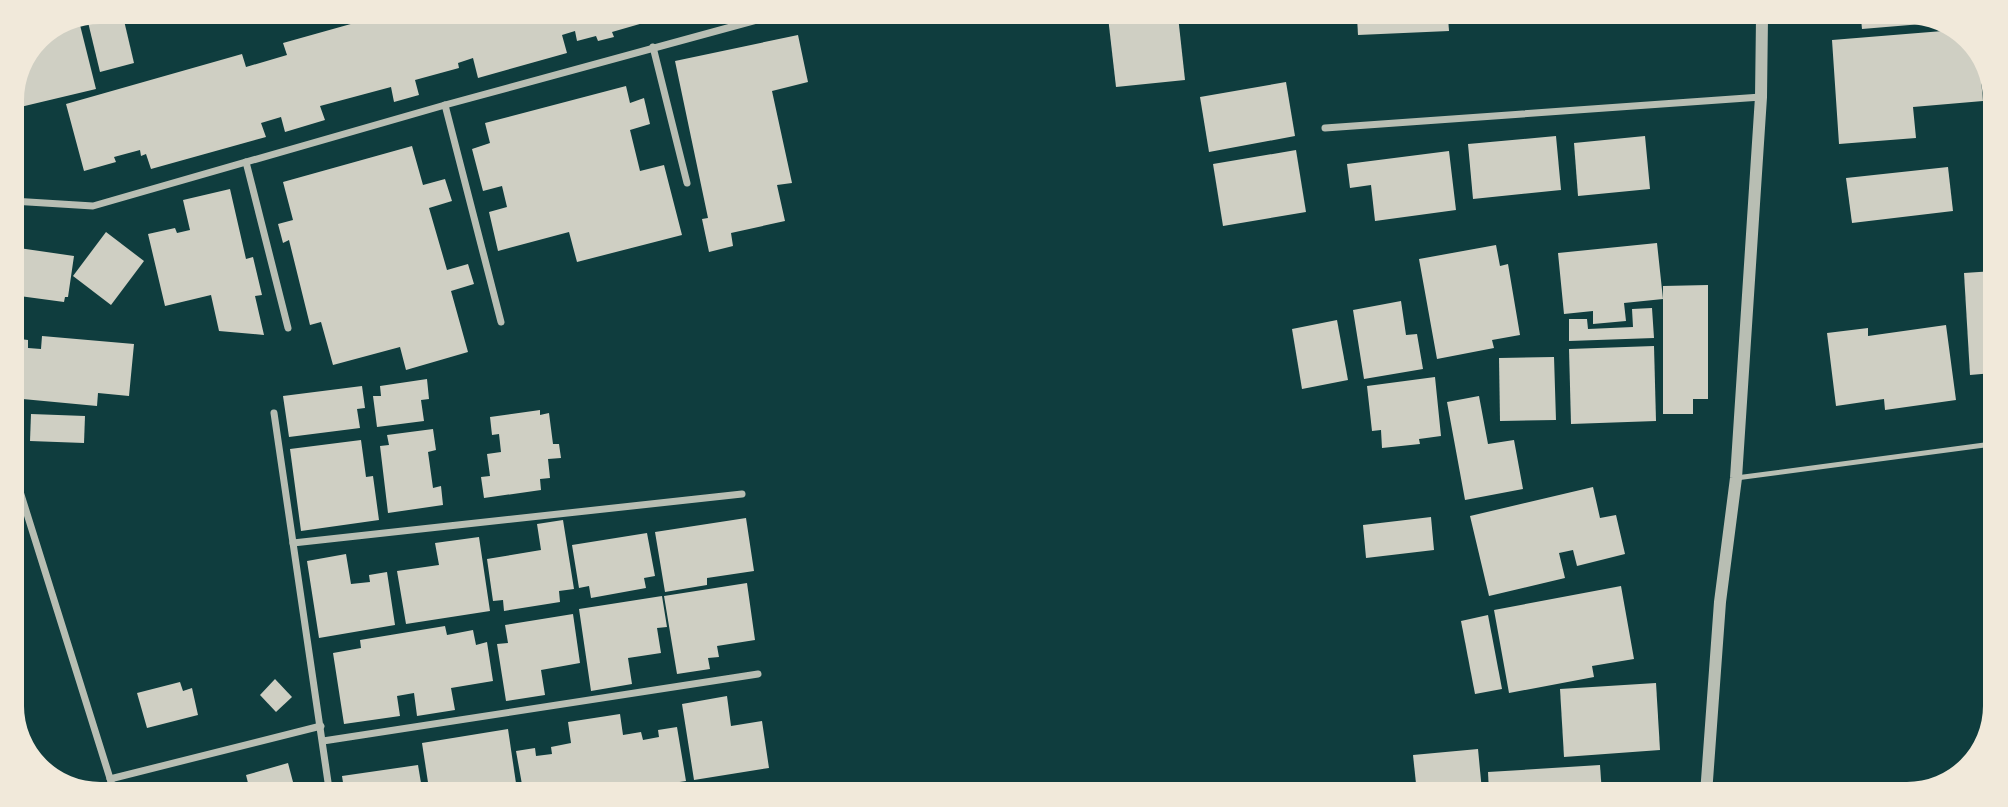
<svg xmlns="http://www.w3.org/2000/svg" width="2008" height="807" font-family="Poppins,sans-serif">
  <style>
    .building { fill: #cfcfc3 }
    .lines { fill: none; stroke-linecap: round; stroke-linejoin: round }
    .service { stroke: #b8beb3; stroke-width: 5 }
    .minor { stroke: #b8beb3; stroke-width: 7 }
    .tertiary { stroke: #b8beb3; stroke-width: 12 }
  </style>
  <rect width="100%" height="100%" fill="#0f3d3e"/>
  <!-- building -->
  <g class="building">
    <path d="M 100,12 L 122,12 L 134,63 L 100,72 L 87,18 Z"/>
    <path d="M 390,13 L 671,15 L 612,32 L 614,37 L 598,41 L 596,36 L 577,41 L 575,31 L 562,35 L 567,53 L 478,78 L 473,58 L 458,63 L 459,68 L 415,80 L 419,95 L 394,102 L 391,87 L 320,106 L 325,120 L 285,132 L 281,117 L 261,123 L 266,137 L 151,169 L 146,154 L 141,156 L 140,150 L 114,157 L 116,162 L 84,171 L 66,104 L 242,54 L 246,67 L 287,55 L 283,43 Z"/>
    <path d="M 1116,16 L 1178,16 L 1185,80 L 1116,87 L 1108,17 Z"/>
    <path d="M 1357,17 L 1448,17 L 1449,31 L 1358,35 Z"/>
    <path d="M 1861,19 L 1941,19 L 1946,22 L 1862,29 Z"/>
    <path d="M 79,21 L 96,89 L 12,109 L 12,95 L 38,38 Z"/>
    <path d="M 1955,30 L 1962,35 L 1962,42 L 1971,42 L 1978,47 L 1983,101 L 1913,107 L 1916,138 L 1839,144 L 1832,40 Z"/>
    <path d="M 798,35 L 808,82 L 772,91 L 792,183 L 777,185 L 785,221 L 731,233 L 733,246 L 709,252 L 702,219 L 708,218 L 675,61 Z"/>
    <path d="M 1286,82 L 1295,136 L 1209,152 L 1200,97 Z"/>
    <path d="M 626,86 L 630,103 L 644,98 L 650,124 L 630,130 L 640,171 L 664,165 L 682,235 L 577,262 L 569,232 L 498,251 L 489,212 L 507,207 L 502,186 L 483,191 L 472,149 L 490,143 L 485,123 Z"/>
    <path d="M 1556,136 L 1561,190 L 1473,199 L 1468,144 Z"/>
    <path d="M 1645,136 L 1650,189 L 1578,196 L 1574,143 Z"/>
    <path d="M 412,146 L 423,185 L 445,179 L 452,201 L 429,208 L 447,270 L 468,264 L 474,284 L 451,291 L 468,352 L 406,370 L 400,347 L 333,365 L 321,322 L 310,325 L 289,240 L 283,243 L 278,224 L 293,220 L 283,182 Z"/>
    <path d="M 1296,150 L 1306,212 L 1223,226 L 1213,164 Z"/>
    <path d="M 1449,151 L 1456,210 L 1375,221 L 1371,185 L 1350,188 L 1347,164 Z"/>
    <path d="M 1948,167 L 1953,211 L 1852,223 L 1846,178 Z"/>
    <path d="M 230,189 L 246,259 L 253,257 L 262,295 L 255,296 L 264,335 L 219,331 L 211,295 L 165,306 L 148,234 L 175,228 L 177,233 L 190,230 L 183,200 Z"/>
    <path d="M 106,232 L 144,261 L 111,305 L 73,276 Z"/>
    <path d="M 1657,243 L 1663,299 L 1624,303 L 1626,321 L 1593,324 L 1593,311 L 1564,314 L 1558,253 Z"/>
    <path d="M 1496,245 L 1500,266 L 1508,264 L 1520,335 L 1492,340 L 1494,348 L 1437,359 L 1419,259 Z"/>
    <path d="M 12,247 L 74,256 L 68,297 L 65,297 L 64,302 L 12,295 Z"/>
    <path d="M 1994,271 L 1993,373 L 1970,375 L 1964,273 Z"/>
    <path d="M 1708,285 L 1708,399 L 1693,399 L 1693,414 L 1663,414 L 1663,286 Z"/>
    <path d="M 1401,301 L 1406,335 L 1417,334 L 1423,369 L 1364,379 L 1353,310 Z"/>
    <path d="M 1652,308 L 1654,338 L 1569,341 L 1569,319 L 1587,319 L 1588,329 L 1633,327 L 1632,309 Z"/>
    <path d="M 1337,320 L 1348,380 L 1302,389 L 1292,329 Z"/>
    <path d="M 1946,325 L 1956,400 L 1885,410 L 1884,399 L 1836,406 L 1827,333 L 1868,328 L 1868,336 Z"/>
    <path d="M 42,336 L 134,344 L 129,396 L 98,393 L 97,406 L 12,398 L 12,338 L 28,340 L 28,348 L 41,349 Z"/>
    <path d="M 1654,346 L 1656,421 L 1571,424 L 1569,349 Z"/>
    <path d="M 1554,357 L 1556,420 L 1500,421 L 1499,358 Z"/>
    <path d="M 1435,377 L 1441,436 L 1419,439 L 1420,444 L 1382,448 L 1381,430 L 1372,431 L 1367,386 Z"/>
    <path d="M 427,379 L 429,399 L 421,400 L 424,421 L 377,427 L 373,396 L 381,396 L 380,386 Z"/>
    <path d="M 362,386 L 365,408 L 357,409 L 360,428 L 289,437 L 283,396 Z"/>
    <path d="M 1479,396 L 1488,444 L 1514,440 L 1523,489 L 1465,500 L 1447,402 Z"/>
    <path d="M 540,410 L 540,415 L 549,413 L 553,444 L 559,444 L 561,458 L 548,459 L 550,478 L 540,479 L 541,490 L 484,498 L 481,477 L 490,476 L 487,454 L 501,452 L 499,434 L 492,435 L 490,417 Z"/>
    <path d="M 31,414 L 85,416 L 84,443 L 30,441 Z"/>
    <path d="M 433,429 L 436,450 L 428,452 L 433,488 L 441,486 L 443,505 L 388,513 L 380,446 L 389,445 L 387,435 Z"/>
    <path d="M 361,440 L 366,477 L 373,476 L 379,520 L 301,531 L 290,449 Z"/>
    <path d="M 1593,487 L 1600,518 L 1616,515 L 1625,554 L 1577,566 L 1573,550 L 1559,553 L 1565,578 L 1489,596 L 1470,516 Z"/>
    <path d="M 1431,517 L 1434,550 L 1366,558 L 1363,525 Z"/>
    <path d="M 746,518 L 754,571 L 707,578 L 707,585 L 665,592 L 655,532 Z"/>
    <path d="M 563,520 L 574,589 L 559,591 L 560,602 L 504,611 L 503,600 L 493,601 L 487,559 L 541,550 L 537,524 Z"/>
    <path d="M 647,533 L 655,576 L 644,578 L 646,588 L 591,598 L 589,586 L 579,588 L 572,545 Z"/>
    <path d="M 479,537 L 490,611 L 406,624 L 397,571 L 439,565 L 435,543 Z"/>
    <path d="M 346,554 L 351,584 L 370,582 L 369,575 L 387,572 L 395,625 L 319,638 L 307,561 Z"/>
    <path d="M 747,583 L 755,640 L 717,646 L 719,657 L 708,658 L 710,669 L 677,674 L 664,596 Z"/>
    <path d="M 1621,586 L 1634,659 L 1592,666 L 1594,677 L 1509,693 L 1494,610 Z"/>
    <path d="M 662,596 L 667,627 L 657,628 L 661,653 L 628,658 L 632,684 L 591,691 L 579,609 Z"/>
    <path d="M 573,614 L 580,663 L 541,670 L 545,695 L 506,701 L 497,644 L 508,643 L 505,625 Z"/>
    <path d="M 1488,615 L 1502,689 L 1475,694 L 1461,621 Z"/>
    <path d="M 445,626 L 447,635 L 473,630 L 476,645 L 487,642 L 493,681 L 451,688 L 455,710 L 417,716 L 414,693 L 397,696 L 400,716 L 344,724 L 333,653 L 361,648 L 360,640 Z"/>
    <path d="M 275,679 L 292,697 L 276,712 L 260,695 Z"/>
    <path d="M 180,682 L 183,691 L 192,688 L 198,715 L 147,728 L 137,693 Z"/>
    <path d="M 1656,683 L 1660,750 L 1564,757 L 1560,689 Z"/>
    <path d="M 727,696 L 731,726 L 762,721 L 769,768 L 694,780 L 682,704 Z"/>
    <path d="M 620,714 L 623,735 L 641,732 L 643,740 L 659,737 L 658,730 L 677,727 L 686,781 L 628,790 L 523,790 L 516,751 L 535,748 L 536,756 L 552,754 L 551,747 L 571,743 L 568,722 Z"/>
    <path d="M 508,729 L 517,790 L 429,789 L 422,743 Z"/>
    <path d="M 1478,749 L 1482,791 L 1417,793 L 1413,755 Z"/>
    <path d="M 288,763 L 293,782 L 286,783 L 288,789 L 241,789 L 240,786 L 248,783 L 246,775 Z"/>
    <path d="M 418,765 L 422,789 L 344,789 L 342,776 Z"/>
    <path d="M 1600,765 L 1602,794 L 1489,793 L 1488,772 Z"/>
  </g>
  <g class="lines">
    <!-- service -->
    <path class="service" d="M 1736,478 L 1992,444"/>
    <!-- minor -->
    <g class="minor">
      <path d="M 653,47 L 687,183"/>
      <path d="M 445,105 L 501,322"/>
      <path d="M 1325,128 L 1761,97"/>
      <path d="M 246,162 L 288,328"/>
      <path d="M 12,201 L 93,206 L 445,105 L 775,15"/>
      <path d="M 274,413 L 329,789"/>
      <path d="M 12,466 L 113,788"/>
      <path d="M 293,543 L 742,494"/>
      <path d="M 323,741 L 758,674"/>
      <path d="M 110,779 L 321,726"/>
    </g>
    <!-- tertiary -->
    <path class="tertiary" d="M 1706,794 L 1720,602 L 1736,478 L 1761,97 L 1762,18"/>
  </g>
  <!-- crop -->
  <path d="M0 0H2008V807H0ZM100 24H1907A76 76 0 0 1 1983 100V706A76 76 0 0 1 1907 782H100A76 76 0 0 1 24 706V100A76 76 0 0 1 100 24Z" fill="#f1e9da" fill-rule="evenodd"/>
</svg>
